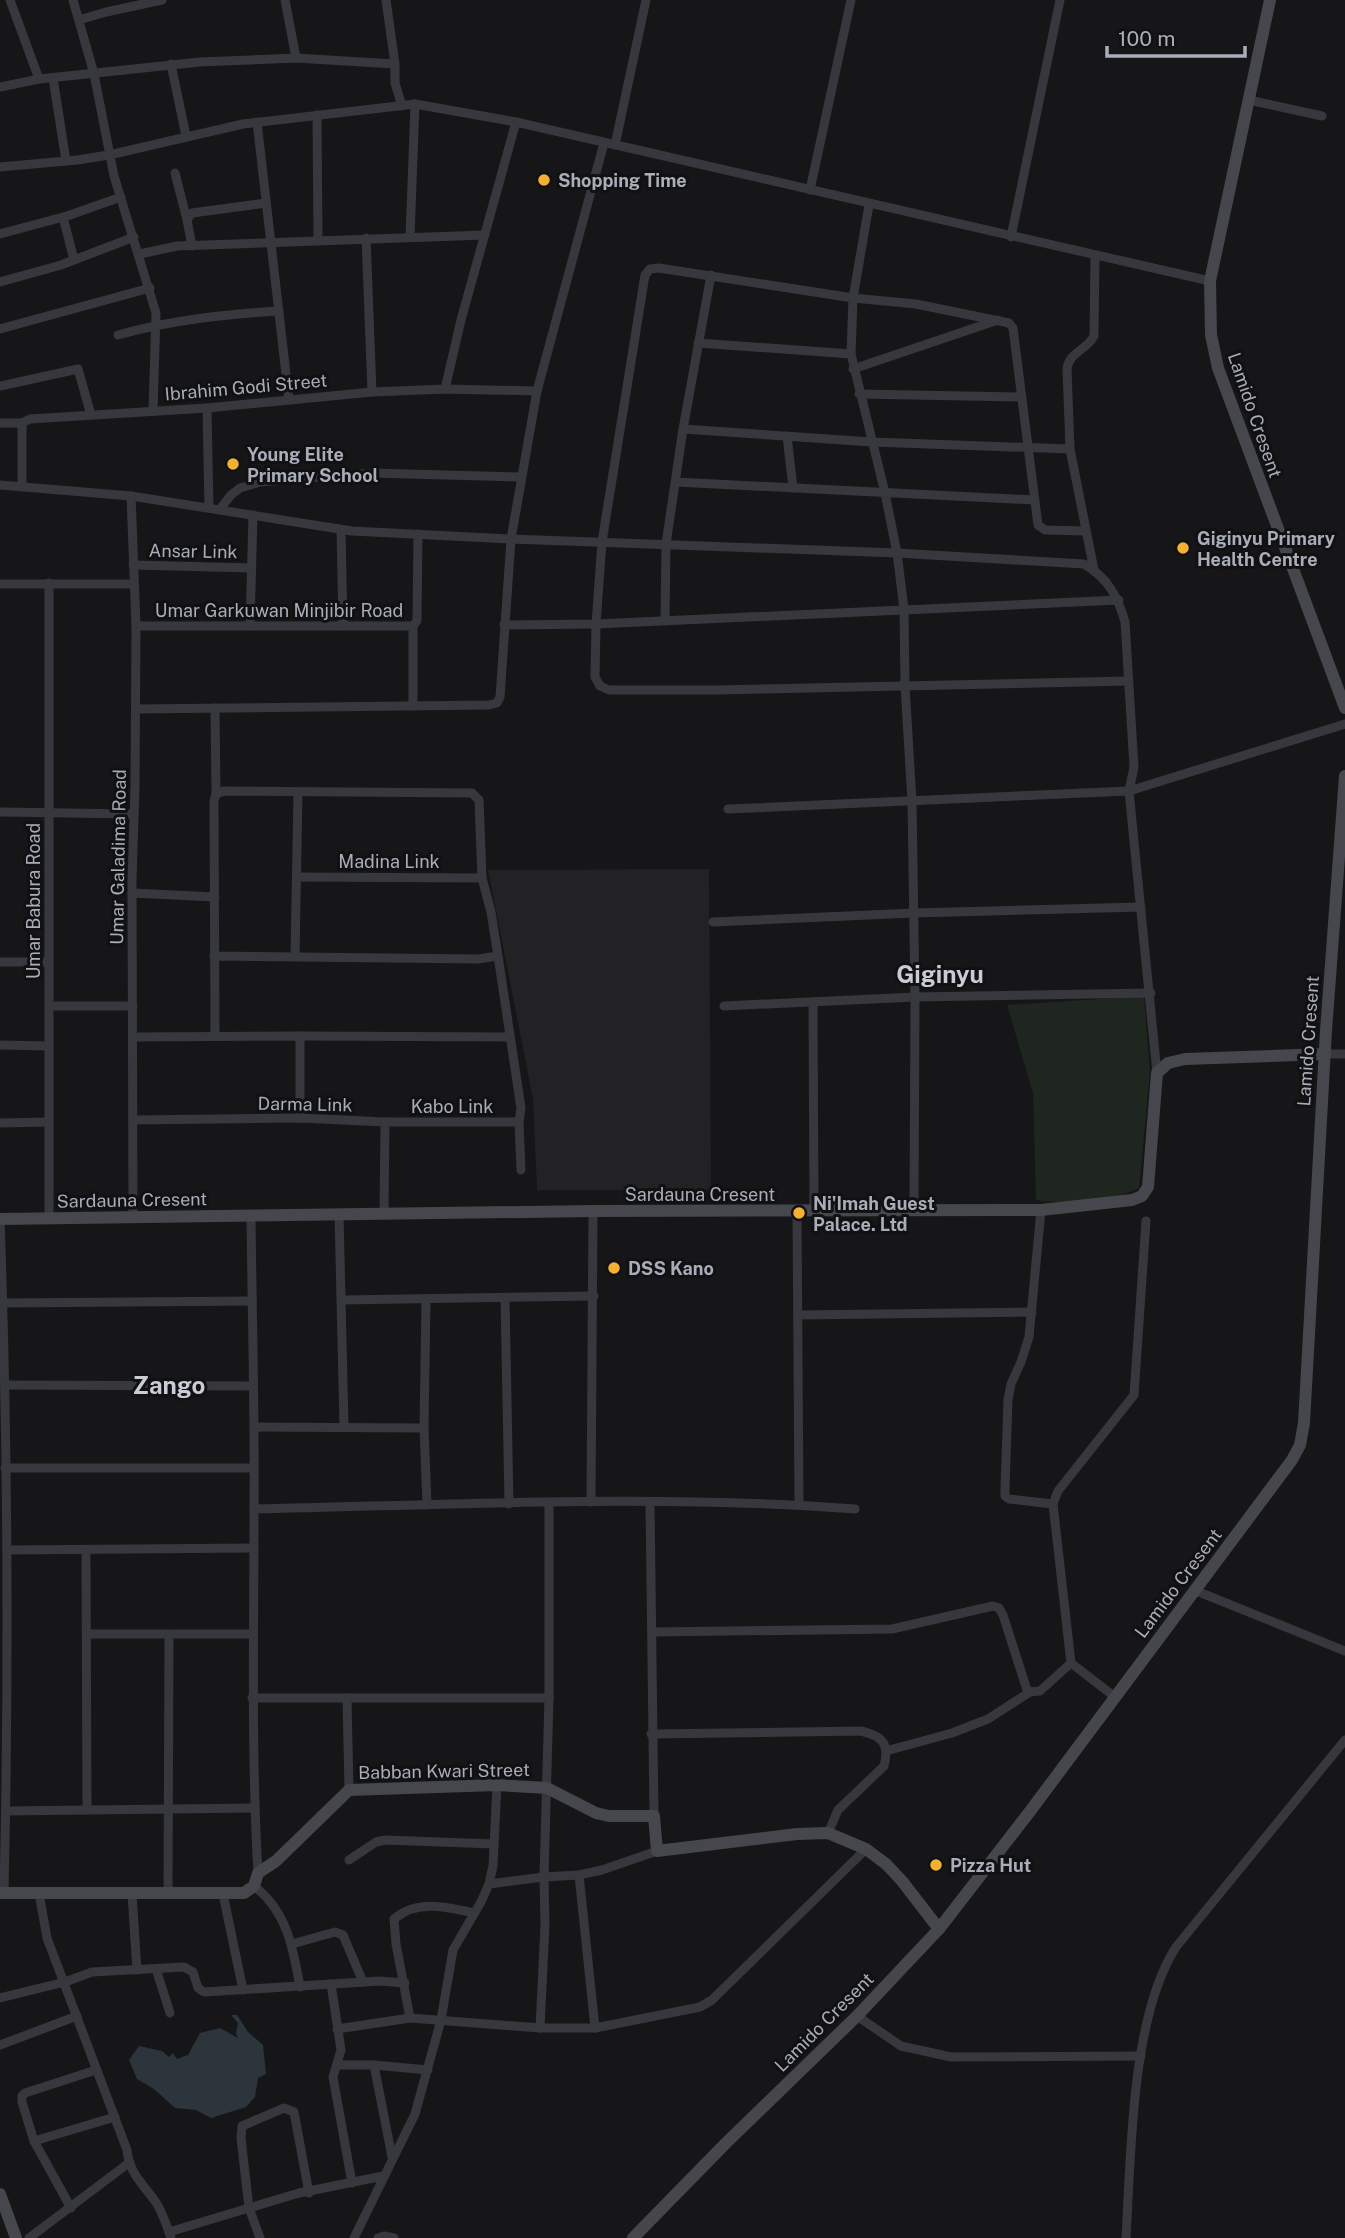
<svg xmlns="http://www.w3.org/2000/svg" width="1345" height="2238" font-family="'Public Sans',sans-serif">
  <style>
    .built { fill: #222225 }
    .green { fill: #1e261f }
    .water { fill: #2c353c }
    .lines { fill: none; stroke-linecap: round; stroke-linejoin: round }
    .street { stroke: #37383d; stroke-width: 9 }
    .secondary { stroke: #45474d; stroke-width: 12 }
    .poi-dot { fill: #f2b134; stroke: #111113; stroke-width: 2.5 }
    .labels { text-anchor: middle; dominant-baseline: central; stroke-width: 6; stroke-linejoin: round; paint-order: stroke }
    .poi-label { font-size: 18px; font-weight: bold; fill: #a8adb8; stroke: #111113; text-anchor: start }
    .street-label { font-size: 18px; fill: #a8adb8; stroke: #111113 }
    .district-label { font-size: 24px; font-weight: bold; fill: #c9ccd4; stroke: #111113 }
  </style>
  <rect width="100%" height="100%" fill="#161618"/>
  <!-- built -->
  <path class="built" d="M 709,869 L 711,1190 L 537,1190 L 533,1099 L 488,870 Z"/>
  <!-- green -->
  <path class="green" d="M 1144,996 L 1150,1072 L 1139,1188 C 1114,1201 1064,1205 1036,1200 L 1033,1093 L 1007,1005 Z"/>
  <!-- water -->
  <path class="water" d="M 231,2015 L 237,2015 L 248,2032 L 263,2045 L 266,2074 L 258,2078 L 255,2097 L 246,2107 L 211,2118 L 196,2110 L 175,2108 L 154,2089 L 137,2079 L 129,2060 L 139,2046 L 162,2051 L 169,2057 L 173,2053 L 177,2059 L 188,2055 L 200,2033 L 220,2028 L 238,2038 L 236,2033 L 238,2023 Z"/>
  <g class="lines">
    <!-- street -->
    <g class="street">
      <path d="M 10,0 L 39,79"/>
      <path d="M 73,0 L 94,74 L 114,176 L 156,313 L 153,411"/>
      <path d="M 285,0 L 296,58"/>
      <path d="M 386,0 L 395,64 L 395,83 L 402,106"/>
      <path d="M 79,20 L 106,12 L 162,0"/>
      <path d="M 171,64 L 186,136"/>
      <path d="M 53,78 L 66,161"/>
      <path d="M 0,87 L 39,79 L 200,62 L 296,58 L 395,64"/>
      <path d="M 1249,100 L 1322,116"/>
      <path d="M 317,115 L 318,240"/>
      <path d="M 257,122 L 289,400"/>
      <path d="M 615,145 L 646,0"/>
      <path d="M 0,167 L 77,160 L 109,155 L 243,124 L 415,104 L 516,122 L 1210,281"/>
      <path d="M 175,173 L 187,220"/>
      <path d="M 810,190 L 851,0"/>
      <path d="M 869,205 L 853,298 L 851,354 L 885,493 L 897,553 L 904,609 L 905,686 L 912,801 L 915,997 L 914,1210"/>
      <path d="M 63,217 L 74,260"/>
      <path d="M 0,234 L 67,216 L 121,197"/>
      <path d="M 410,237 L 415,104"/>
      <path d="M 1011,237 L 1060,0"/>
      <path d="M 366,238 L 372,392"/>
      <path d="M 192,246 L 187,220 L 192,213 L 266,203"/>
      <path d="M 140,254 L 177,246 L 485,235"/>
      <path d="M 0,282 L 61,265 L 134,237"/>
      <path d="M 0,329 L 150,288"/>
      <path d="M 118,335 C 171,320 224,314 279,311"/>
      <path d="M 698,343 L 851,354"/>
      <path d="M 853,369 L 998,320"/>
      <path d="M 0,386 L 78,369 L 91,415"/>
      <path d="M 445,389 L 461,320 L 516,122"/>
      <path d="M 859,394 L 1022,397"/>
      <path d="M 207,408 L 209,507"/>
      <path d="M 0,423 L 22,423"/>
      <path d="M 683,429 L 872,442 L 1070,449"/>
      <path d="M 787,436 L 793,488"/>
      <path d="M 676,482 L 1034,500"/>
      <path d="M 0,485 L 131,496 L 352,531 L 511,539 L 897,553 L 1084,564 C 1108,578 1118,597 1125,622 L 1134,767 L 1129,791 L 1157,1073"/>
      <path d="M 22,487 L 22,423 L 30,419 L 207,408 L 372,392 L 445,389 L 537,391"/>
      <path d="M 131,496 L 136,626 L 135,787 L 132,880 L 133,1218"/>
      <path d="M 220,509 L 231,495 L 240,488 L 260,482 L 372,473 L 521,477"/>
      <path d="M 341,530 L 343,626"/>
      <path d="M 1086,531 L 1045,530 L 1038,525 L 1013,328 L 1009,323 L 916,304 L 853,298 L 659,268 L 650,269 L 645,275 L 602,542 L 596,624 L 595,677 L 600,686 L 609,690 L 717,690 L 1128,681"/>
      <path d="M 133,565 L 252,568"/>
      <path d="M 1094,570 L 1070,449 L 1067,369 C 1069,352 1087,350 1094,336 L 1095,256"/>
      <path d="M 0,584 L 134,584"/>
      <path d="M 665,620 L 666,544 L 683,429 L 711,275"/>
      <path d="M 504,625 L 596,624 L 1119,600"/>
      <path d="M 136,626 L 413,626 L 417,621 L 418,534"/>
      <path d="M 250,626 L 253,515"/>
      <path d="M 413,626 L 413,706"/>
      <path d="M 215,708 L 216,794"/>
      <path d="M 136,709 L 489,705 L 497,703 L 500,697 L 511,539 L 537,391 L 604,143"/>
      <path d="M 728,809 L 1129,791 L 1345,724"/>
      <path d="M 0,812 L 134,814"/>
      <path d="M 297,877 L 482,878"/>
      <path d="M 132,893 L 215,897"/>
      <path d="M 713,922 L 914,913 L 1141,907"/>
      <path d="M 214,956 L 478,959 L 498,956 L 491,912 L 482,878 L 479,800 L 472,793 L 224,791 L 216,794 L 214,801 C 214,879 214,957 215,1035"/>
      <path d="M 295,956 L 298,792"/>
      <path d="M 498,956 L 521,1108 L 519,1122 L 521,1170"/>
      <path d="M 0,962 L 49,962"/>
      <path d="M 813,1002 L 814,1211"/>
      <path d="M 49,1006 L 133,1006"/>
      <path d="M 724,1006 L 915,997 L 1151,993"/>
      <path d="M 300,1036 L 510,1037"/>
      <path d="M 133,1037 L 300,1036 L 300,1118"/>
      <path d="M 0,1045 L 49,1046"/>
      <path d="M 1325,1054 L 1345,1054"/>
      <path d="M 133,1120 L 300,1118 L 385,1122 L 384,1214"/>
      <path d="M 385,1122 L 519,1122"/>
      <path d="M 0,1123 L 49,1122"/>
      <path d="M 1041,1210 L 1029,1337 L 1021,1362 L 1011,1384 L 1008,1400 L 1005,1489 L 1005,1496 L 1009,1499 L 1053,1504"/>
      <path d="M 797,1211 L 799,1504"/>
      <path d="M 339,1214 L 344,1426"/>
      <path d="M 251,1215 C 252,1314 255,1413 254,1512 C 254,1633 251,1753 258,1873"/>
      <path d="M 49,1218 L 49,583"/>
      <path d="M 0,1219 C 8,1444 9,1669 4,1893"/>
      <path d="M 505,1298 L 509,1504"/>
      <path d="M 342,1300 L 594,1296"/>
      <path d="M 426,1300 L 424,1428 L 427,1505"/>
      <path d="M 3,1303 L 252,1301"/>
      <path d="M 799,1315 L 1032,1312"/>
      <path d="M 5,1385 L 253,1386"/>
      <path d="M 254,1427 L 424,1428"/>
      <path d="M 5,1468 L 254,1468"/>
      <path d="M 591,1502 L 593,1211"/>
      <path d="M 650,1503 L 654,1816"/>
      <path d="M 254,1509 C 453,1505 657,1494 855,1509"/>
      <path d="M 7,1550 L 254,1548"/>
      <path d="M 86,1550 L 87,1810"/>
      <path d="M 1194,1590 L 1345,1651"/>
      <path d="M 652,1632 L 892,1629 L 993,1606 L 999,1608 L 1003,1615 L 1027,1690 L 1030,1692"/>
      <path d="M 87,1634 L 253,1634"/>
      <path d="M 1115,1697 L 1071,1663 L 1053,1504 L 1058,1491 L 1134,1395 L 1146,1221"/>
      <path d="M 252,1698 L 549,1698"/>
      <path d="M 347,1698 L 349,1790"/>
      <path d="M 651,1734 L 861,1731 C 882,1736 890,1743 884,1766 L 838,1810 L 828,1833"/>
      <path d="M 886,1751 L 952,1733 L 988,1719 L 1030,1692 L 1040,1691 L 1071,1663"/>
      <path d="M 6,1811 L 254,1808"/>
      <path d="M 349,1860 L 376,1842 L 385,1840 L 494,1844"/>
      <path d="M 579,1875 L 595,2028"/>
      <path d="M 489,1884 L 544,1877 L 579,1875 L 602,1870 L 657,1851"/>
      <path d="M 254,1886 C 287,1911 293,1948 300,1987"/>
      <path d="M 39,1893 L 47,1938 L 127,2150 C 129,2173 143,2184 155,2201 C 162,2211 167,2226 171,2238"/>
      <path d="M 132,1894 L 137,1970"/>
      <path d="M 168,1894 L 169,1635"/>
      <path d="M 223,1894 L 243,1990"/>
      <path d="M 292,1944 L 335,1932 L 343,1935 L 363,1982"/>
      <path d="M 156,1969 L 170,2013"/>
      <path d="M 331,1984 L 341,2050 L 333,2077 L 352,2183"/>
      <path d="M 0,1998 L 65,1982 L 92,1972 L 184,1967 L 193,1972 L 198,1988 L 204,1992 L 380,1981 L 405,1983"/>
      <path d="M 857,2016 L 901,2046 L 951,2057 L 1141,2056"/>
      <path d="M 410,2018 L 396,1944 L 394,1919 C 417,1899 447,1907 474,1913"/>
      <path d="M 540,2028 L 545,1925 L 544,1877 L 549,1698 L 549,1503"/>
      <path d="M 337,2029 L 410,2018 L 540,2028 L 595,2028 L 700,2007 L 712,2000 L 866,1849"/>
      <path d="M 0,2045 L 77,2016"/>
      <path d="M 337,2065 L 374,2065 L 428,2070"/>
      <path d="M 374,2065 L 392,2157"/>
      <path d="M 34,2141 L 115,2117"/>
      <path d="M 71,2208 L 34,2141 L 22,2102 L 22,2096 L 25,2093 L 96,2070"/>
      <path d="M 169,2232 L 299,2193 L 383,2176"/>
      <path d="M 29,2238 L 130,2162"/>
      <path d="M 260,2238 L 249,2208 L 241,2138 L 242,2126 L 284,2108 L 294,2112 L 309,2193"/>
      <path d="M 354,2238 L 415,2114 L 441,2020 L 453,1950 L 481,1902 L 489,1884 L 493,1866 L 497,1785"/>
      <path d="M 378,2238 L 384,2236 L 394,2238"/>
      <path d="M 1126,2238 C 1131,2154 1131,2017 1176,1947 L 1345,1740"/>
    </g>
    <!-- secondary -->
    <g class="secondary">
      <path d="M 1270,0 L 1210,281 L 1211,335 L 1218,368 L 1345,708"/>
      <path d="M 0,1219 L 593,1211 L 1041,1210 L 1132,1200 L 1142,1196 L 1148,1187 L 1157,1073 L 1168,1063 L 1185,1059 L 1325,1054"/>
      <path d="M 0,1893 L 244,1893 L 254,1886 L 258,1873 L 276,1861 L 349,1790 L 497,1785 L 547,1788 L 596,1813 L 609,1816 L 654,1816 L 657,1851 L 797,1834 L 828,1833 L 866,1849 L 886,1864 L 902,1881 L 939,1929"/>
      <path d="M 0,2194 L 16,2238"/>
      <path d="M 633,2238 L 726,2143 L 857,2016 L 939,1929 L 1031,1810 L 1292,1460 L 1300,1445 L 1304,1423 L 1326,1031 L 1345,776"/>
    </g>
  </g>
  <!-- markers -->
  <g class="poi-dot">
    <circle cx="544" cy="180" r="7"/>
    <circle cx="233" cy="464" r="7"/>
    <circle cx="1183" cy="548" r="7"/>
    <circle cx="799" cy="1213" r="7"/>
    <circle cx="614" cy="1268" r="7"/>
    <circle cx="936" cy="1865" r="7"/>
  </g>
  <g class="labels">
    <!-- poi labels -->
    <g class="poi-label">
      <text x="558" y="180">Shopping Time</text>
      <text x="247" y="454">Young Elite<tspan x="247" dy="21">Primary School</tspan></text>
      <text x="1197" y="538">Giginyu Primary<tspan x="1197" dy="21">Health Centre</tspan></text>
      <text x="813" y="1203">Ni'Imah Guest<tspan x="813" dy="21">Palace. Ltd</tspan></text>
      <text x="628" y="1268">DSS Kano</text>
      <text x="950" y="1865">Pizza Hut</text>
    </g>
    <!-- street labels -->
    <g class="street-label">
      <text transform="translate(246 387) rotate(-5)">Ibrahim Godi Street</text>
      <text transform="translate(1255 415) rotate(71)">Lamido Cresent</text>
      <text transform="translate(193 551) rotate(1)">Ansar Link</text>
      <text x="279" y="610">Umar Garkuwan Minjibir Road</text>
      <text transform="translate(118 857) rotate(-89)">Umar Galadima Road</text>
      <text x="389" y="861">Madina Link</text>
      <text transform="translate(33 901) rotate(-90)">Umar Babura Road</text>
      <text transform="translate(1308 1041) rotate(-86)">Lamido Cresent</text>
      <text transform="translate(305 1104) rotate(1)">Darma Link</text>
      <text x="452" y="1106">Kabo Link</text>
      <text x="700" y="1194">Sardauna Cresent</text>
      <text transform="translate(132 1200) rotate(-1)">Sardauna Cresent</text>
      <text transform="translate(1178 1583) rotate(-53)">Lamido Cresent</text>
      <text transform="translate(444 1771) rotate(-1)">Babban Kwari Street</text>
      <text transform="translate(824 2022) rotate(-45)">Lamido Cresent</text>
    </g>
    <!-- district labels -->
    <g class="district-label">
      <text x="940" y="974">Giginyu</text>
      <text x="169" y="1385">Zango</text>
    </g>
  </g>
  <!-- scale -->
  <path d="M1107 46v10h138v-10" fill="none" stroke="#a8adb8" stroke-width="3.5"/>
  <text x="1118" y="46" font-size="21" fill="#a8adb8" stroke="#111113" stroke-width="5" paint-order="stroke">100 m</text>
</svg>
